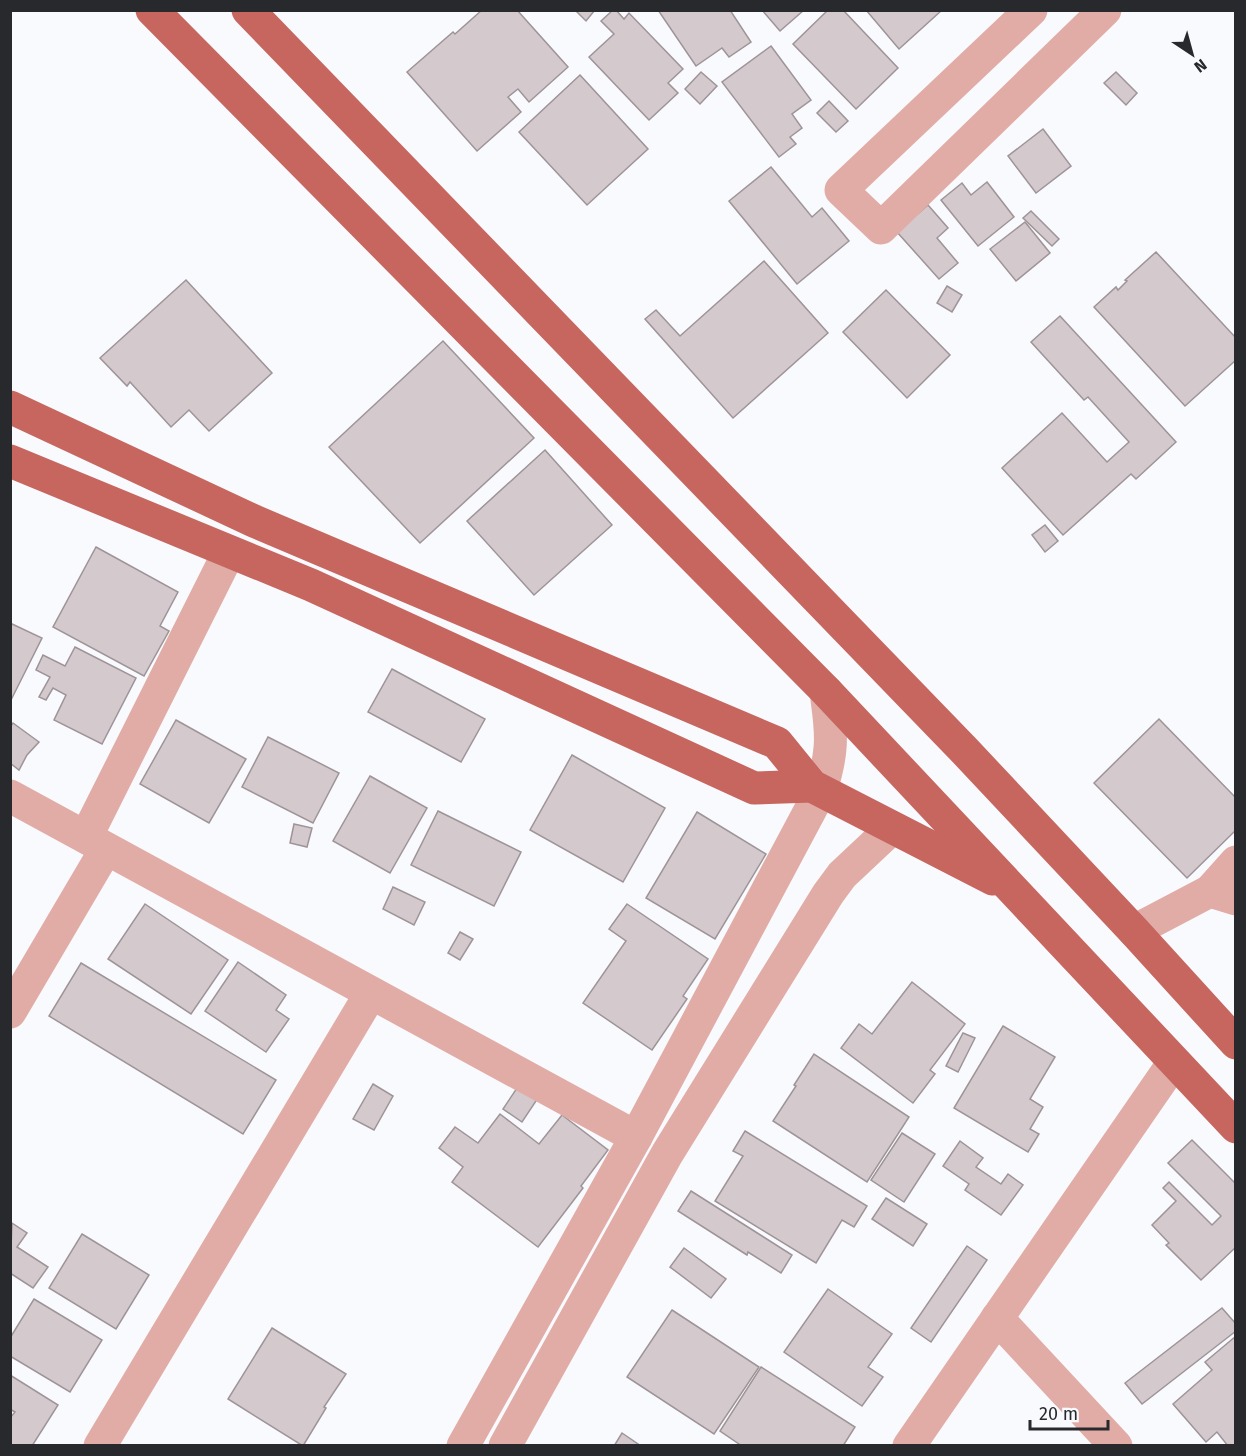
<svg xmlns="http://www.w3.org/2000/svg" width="1246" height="1456" font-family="'Fira Sans',sans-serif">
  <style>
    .building { fill: #d4c9cd; stroke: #9e9497; stroke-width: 1.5 }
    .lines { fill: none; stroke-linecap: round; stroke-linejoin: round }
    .minor { stroke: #e2aca6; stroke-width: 33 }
    .major { stroke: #c6665f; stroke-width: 33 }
  </style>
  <rect width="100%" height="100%" fill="#f8fafe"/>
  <!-- building -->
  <g class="building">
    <path d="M 482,10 L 517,10 L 568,67 L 529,102 L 518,89 L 508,97 L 521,112 L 477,151 L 407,72 L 453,32 L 455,34 Z"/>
    <path d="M 575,10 L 595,10 L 586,21 Z"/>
    <path d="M 613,10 L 616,10 L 624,19 L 629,13 L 683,69 L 668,83 L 678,93 L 649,120 L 589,57 L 614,34 L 601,21 Z"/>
    <path d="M 658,10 L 730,10 L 751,42 L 729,57 L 722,48 L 696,66 Z"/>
    <path d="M 762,10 L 804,10 L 780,31 Z"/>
    <path d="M 828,10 L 843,10 L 898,68 L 856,109 L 793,44 Z"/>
    <path d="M 866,10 L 942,10 L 899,49 Z"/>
    <path d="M 771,46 L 811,100 L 792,114 L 802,128 L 790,137 L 796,144 L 779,157 L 722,82 Z"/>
    <path d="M 701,72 L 717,86 L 700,104 L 685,89 Z"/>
    <path d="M 1116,72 L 1137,93 L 1126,105 L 1104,83 Z"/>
    <path d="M 580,75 L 648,149 L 587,205 L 519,132 Z"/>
    <path d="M 829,101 L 848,121 L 836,132 L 817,113 Z"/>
    <path d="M 1043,129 L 1071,166 L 1036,193 L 1008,156 Z"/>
    <path d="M 771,167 L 812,217 L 822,208 L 849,241 L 797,284 L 729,201 Z"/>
    <path d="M 987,182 L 1014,217 L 978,246 L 941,200 L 962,183 L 971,195 Z"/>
    <path d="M 928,205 L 948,228 L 937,238 L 958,263 L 939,279 L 897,232 Z"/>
    <path d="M 1031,211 L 1059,239 L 1052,246 L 1023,218 Z"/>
    <path d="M 1025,222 L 1050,253 L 1016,281 L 990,249 Z"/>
    <path d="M 1156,252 L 1236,338 L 1236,360 L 1185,406 L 1094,307 L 1116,287 L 1118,290 L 1127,281 L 1125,280 Z"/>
    <path d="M 764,261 L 828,333 L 733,418 L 645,319 L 656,310 L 680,336 Z"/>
    <path d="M 186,280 L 272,373 L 209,431 L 189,410 L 171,427 L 130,382 L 127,386 L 100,358 Z"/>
    <path d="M 947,286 L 962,295 L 952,312 L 937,303 Z"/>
    <path d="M 886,290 L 950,355 L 907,398 L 843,332 Z"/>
    <path d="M 1060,316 L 1176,442 L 1136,479 L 1131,474 L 1063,535 L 1002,468 L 1062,413 L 1107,462 L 1129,442 L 1088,397 L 1084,400 L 1031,342 Z"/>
    <path d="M 443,341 L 534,438 L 420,543 L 329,447 Z"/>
    <path d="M 545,450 L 612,525 L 534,595 L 467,521 Z"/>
    <path d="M 1045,525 L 1058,541 L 1045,552 L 1032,535 Z"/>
    <path d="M 96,547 L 178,592 L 160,626 L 169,631 L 144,676 L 53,627 Z"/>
    <path d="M 10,623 L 42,638 L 10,702 Z"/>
    <path d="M 75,647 L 136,678 L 102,744 L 54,720 L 66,695 L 53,688 L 46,700 L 39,697 L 50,677 L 36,670 L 43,655 L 65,666 Z"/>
    <path d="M 392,669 L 485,719 L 461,762 L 368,712 Z"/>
    <path d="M 1159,719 L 1236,798 L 1236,830 L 1187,878 L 1094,783 Z"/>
    <path d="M 176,720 L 246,759 L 209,823 L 140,784 Z"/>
    <path d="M 13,723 L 39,742 L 27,755 L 19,770 L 10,763 L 10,727 Z"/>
    <path d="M 268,737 L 339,773 L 313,823 L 242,787 Z"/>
    <path d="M 572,755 L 665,808 L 623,882 L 530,830 Z"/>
    <path d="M 370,776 L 427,808 L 390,873 L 333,841 Z"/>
    <path d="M 438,811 L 521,852 L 494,906 L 411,865 Z"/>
    <path d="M 697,812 L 766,854 L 715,939 L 646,898 Z"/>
    <path d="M 294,824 L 312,828 L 307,847 L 290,843 Z"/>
    <path d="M 393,887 L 425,902 L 414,925 L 383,909 Z"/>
    <path d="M 145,904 L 228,960 L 191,1014 L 108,959 Z"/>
    <path d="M 627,904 L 708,959 L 683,996 L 687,999 L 652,1050 L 583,1003 L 626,941 L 609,929 Z"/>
    <path d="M 460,932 L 473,939 L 460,960 L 448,953 Z"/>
    <path d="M 238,962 L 286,995 L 276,1010 L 289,1019 L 266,1052 L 205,1011 Z"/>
    <path d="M 81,963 L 276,1080 L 243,1134 L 49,1016 Z"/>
    <path d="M 912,982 L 965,1024 L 930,1070 L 935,1074 L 913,1103 L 841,1048 L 859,1024 L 872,1034 Z"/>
    <path d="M 1003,1026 L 1055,1057 L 1030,1099 L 1043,1107 L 1030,1129 L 1039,1134 L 1028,1152 L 954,1108 Z"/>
    <path d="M 963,1033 L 975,1038 L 958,1072 L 946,1066 Z"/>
    <path d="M 814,1054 L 909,1117 L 867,1182 L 773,1121 L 796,1086 L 794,1085 Z"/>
    <path d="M 373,1084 L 393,1096 L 374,1130 L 353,1119 Z"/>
    <path d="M 519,1085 L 538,1098 L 522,1122 L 503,1109 Z"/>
    <path d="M 500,1114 L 539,1144 L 562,1115 L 608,1150 L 581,1186 L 583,1188 L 538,1247 L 452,1182 L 463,1167 L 439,1148 L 455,1127 L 478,1143 Z"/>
    <path d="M 745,1131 L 867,1206 L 854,1227 L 842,1220 L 816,1263 L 715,1201 L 743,1156 L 733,1151 Z"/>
    <path d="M 902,1133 L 935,1154 L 904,1202 L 871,1180 Z"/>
    <path d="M 1192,1140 L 1236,1184 L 1236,1247 L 1201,1280 L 1166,1245 L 1169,1243 L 1152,1225 L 1176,1201 L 1163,1188 L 1169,1182 L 1212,1225 L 1221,1216 L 1168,1163 Z"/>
    <path d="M 960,1141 L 983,1158 L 976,1167 L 1001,1184 L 1008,1174 L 1023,1185 L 1001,1215 L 965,1190 L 969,1184 L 943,1166 Z"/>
    <path d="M 691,1191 L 792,1255 L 781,1273 L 748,1252 L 747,1255 L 678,1211 Z"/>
    <path d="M 886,1198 L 927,1224 L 913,1246 L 872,1219 Z"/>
    <path d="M 12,1223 L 27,1233 L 17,1247 L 48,1267 L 33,1288 L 10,1273 Z"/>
    <path d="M 82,1234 L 149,1275 L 116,1329 L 49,1288 Z"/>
    <path d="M 967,1246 L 987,1260 L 931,1342 L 911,1328 Z"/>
    <path d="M 684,1248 L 726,1279 L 711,1298 L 670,1267 Z"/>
    <path d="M 828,1289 L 892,1334 L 868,1367 L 883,1377 L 862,1406 L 784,1352 Z"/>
    <path d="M 34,1299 L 102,1340 L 70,1392 L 10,1356 L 10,1338 Z"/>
    <path d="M 1222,1308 L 1236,1324 L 1236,1331 L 1142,1404 L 1125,1383 Z"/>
    <path d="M 672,1310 L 759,1367 L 714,1434 L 627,1377 Z"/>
    <path d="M 272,1328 L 346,1374 L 324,1407 L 326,1408 L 303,1446 L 228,1399 Z"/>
    <path d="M 1236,1336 L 1236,1446 L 1228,1446 L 1217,1432 L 1206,1442 L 1173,1404 L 1212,1370 L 1205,1362 Z"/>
    <path d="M 761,1367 L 855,1427 L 843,1446 L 742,1446 L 720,1431 Z"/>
    <path d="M 10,1375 L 58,1405 L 32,1446 L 10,1446 L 10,1418 L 15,1412 L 10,1409 Z"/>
    <path d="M 622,1433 L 641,1446 L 614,1446 Z"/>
  </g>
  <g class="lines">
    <!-- minor -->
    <g class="minor">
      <path d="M 1031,10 L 841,190 L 881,228 L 1105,10"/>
      <path d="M 10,796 L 636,1137"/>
      <path d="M 86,837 L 229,552"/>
      <path d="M 1236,862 L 1210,891 L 1236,899"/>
      <path d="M 1134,931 L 1210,891"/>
      <path d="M 10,1012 L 106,849"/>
      <path d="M 997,1318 L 1116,1446"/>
      <path d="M 100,1446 L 371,993"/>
      <path d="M 463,1446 L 636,1137 L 821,790 C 825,777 829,762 830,748 C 832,729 828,710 826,691"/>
      <path d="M 505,1446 L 667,1154 L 828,894 L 842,875 L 892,828"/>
      <path d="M 909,1446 L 1174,1062"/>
    </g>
    <!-- major -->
    <g class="major">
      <path d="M 152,10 L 826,691 L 1236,1127"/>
      <path d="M 248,10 L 965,751 L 1134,931 L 1236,1043"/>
      <path d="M 10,407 L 254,521 L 777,743 L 812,786 L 993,879"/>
      <path d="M 10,461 L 311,585 L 754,788 L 812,786"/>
    </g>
  </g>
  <!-- border -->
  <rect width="1246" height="1456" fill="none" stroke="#27292c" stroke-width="24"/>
  <!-- north arrow -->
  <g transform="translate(1192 54) rotate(144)" stroke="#f8fafe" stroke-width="4.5" paint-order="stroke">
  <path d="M0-4.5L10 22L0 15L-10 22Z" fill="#27292c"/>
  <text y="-9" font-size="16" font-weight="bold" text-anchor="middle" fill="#27292c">N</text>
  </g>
  <!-- scale -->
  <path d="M1030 1420v9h78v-9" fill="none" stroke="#27292c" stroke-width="3"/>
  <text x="1039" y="1420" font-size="18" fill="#27292c" stroke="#f8fafe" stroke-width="4.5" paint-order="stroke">20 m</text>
</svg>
